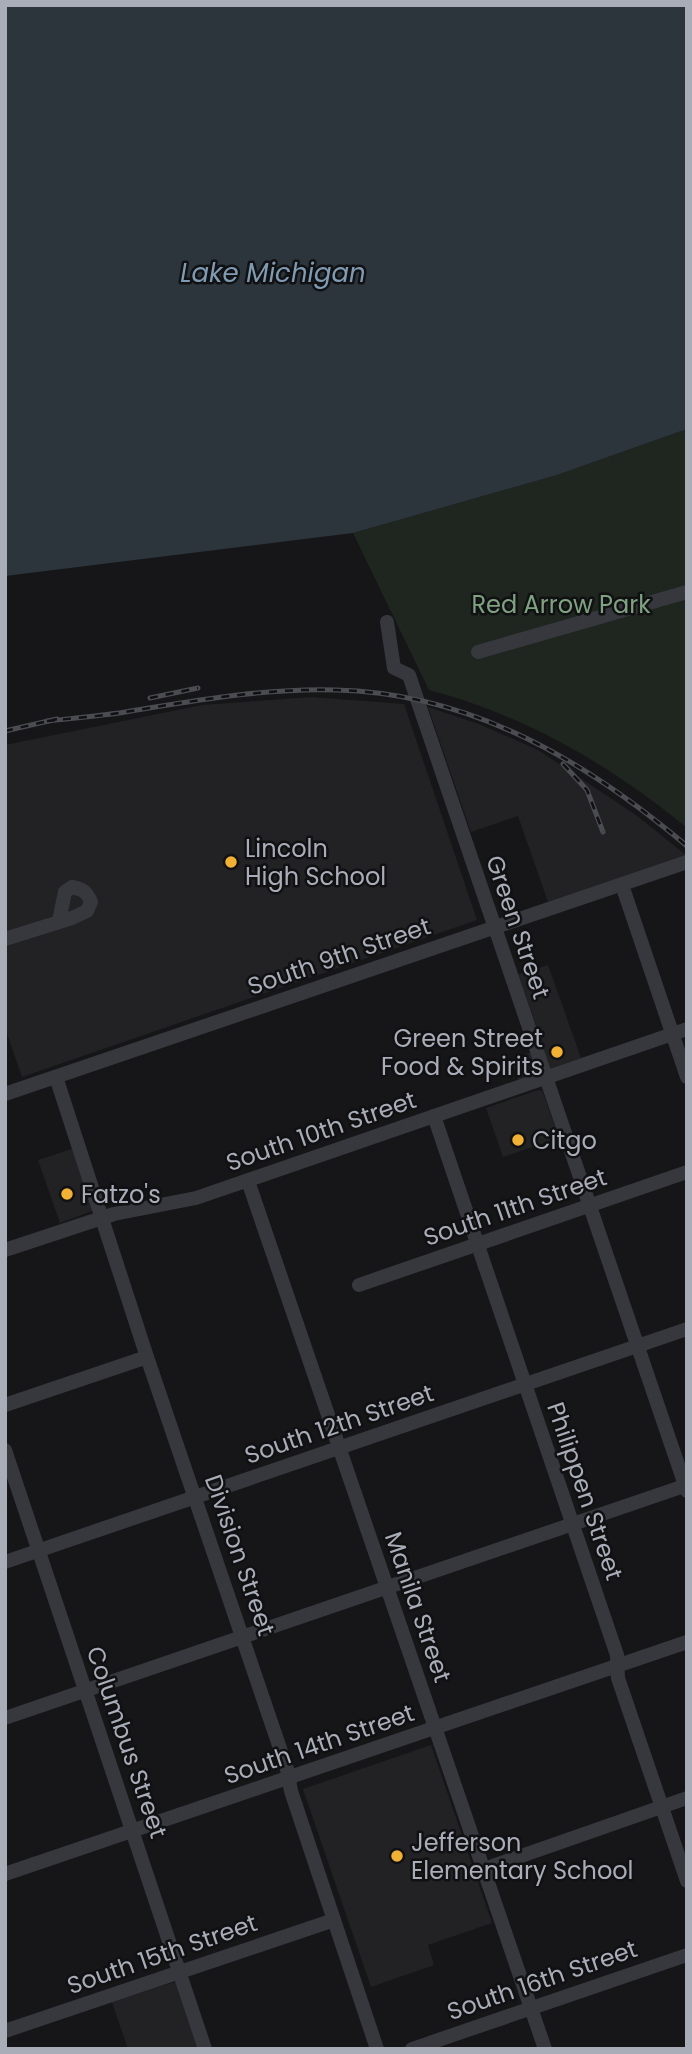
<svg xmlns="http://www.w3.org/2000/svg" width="692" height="2054" font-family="Poppins,sans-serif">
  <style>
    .built { fill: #222225 }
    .green { fill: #1e261f }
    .water { fill: #2c353c }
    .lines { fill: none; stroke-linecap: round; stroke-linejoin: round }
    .minor { stroke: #37383d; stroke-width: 14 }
    .rail-casing { stroke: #4a4c52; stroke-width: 5 }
    .rail { stroke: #111113; stroke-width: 2.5; stroke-dasharray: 8; stroke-linecap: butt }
    .poi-dot { fill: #f2b134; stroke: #111113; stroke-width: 2.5 }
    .labels { text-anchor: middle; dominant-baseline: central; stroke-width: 5; stroke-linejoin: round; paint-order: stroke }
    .park-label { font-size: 24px; fill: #7fa381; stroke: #111113 }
    .poi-label { font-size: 24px; fill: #a8adb8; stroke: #111113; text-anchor: start }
    .street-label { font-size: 24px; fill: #a8adb8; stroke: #111113 }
    .water-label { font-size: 26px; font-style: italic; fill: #7f9bb3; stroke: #111113 }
  </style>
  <rect width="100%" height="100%" fill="#161618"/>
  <!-- built -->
  <g class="built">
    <path d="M 311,697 L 404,704 L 477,920 L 22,1077 L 5,1028 L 5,745 L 202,705 Z"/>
    <path d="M 428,707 L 479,724 L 538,750 L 636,815 L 686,855 L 548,902 L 518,816 L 471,832 Z"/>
    <path d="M 548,965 L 581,1058 L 518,1080 L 511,1060 L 544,1047 L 518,974 Z"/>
    <path d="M 542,1090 L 559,1138 L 503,1157 L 486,1108 L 535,1091 Z"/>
    <path d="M 75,1148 L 95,1210 L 60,1223 L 38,1160 Z"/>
    <path d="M 431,1745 L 492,1923 L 428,1945 L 434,1965 L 371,1987 L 303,1789 Z"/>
    <path d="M 171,1983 L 176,1983 L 199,2046 L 192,2049 L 128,2049 L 112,2002 Z"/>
  </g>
  <!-- green -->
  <path class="green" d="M 687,429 L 687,828 C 611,765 524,715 429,690 L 353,533 L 557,475 Z"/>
  <!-- water -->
  <path class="water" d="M 5,5 L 687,5 L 687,429 L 557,475 L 353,533 L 5,576 Z"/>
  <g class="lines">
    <!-- minor -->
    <g class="minor">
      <path d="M 387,622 L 394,668 L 409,675 L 417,699 L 687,1491"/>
      <path d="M 478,652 L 687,592"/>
      <path d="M 622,885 L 687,1077"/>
      <path d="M 5,939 L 72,918 L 87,911 L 91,902 C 87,892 83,889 72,887 L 65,892 L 59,921"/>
      <path d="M 56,1077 L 147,1357 L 287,1769 L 291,1791 L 377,2049"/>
      <path d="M 5,1094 L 687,862"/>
      <path d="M 434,1116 L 617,1655 L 618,1678 L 687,1881"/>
      <path d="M 248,1181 L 545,2049"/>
      <path d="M 5,1250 L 114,1214 L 196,1198 L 687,1029"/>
      <path d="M 359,1285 L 687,1172"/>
      <path d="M 5,1405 L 147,1357"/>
      <path d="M 5,1450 L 205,2049"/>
      <path d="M 5,1562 L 687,1329"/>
      <path d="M 5,1718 L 687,1485"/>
      <path d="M 484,1869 L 687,1798"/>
      <path d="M 5,1874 L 687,1642"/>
      <path d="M 5,2031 L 334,1920"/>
      <path d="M 412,2049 L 687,1955"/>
    </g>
    <defs>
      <g id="rail">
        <path d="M 150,698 L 198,688"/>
        <path d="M 47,721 C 75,718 103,716 131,711 C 199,700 267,688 336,690 C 471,693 586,761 687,846"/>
        <path d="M 5,731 L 57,719"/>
        <path d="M 563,764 L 587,790 L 603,832"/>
      </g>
    </defs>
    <!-- rail casing -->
    <use href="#rail" class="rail-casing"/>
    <!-- rail -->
    <use href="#rail" class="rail"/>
  </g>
  <!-- markers -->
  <g class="poi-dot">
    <circle cx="231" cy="862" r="7"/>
    <circle cx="557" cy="1052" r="7"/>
    <circle cx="518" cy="1140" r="7"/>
    <circle cx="67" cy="1194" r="7"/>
    <circle cx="397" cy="1856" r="7"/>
  </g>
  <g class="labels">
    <!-- park labels -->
    <g class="park-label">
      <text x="561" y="604">Red Arrow Park</text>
    </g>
    <!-- poi labels -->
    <g class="poi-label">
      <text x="245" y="848">Lincoln<tspan x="245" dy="28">High School</tspan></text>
      <text x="543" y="1038" text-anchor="end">Green Street<tspan x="543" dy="28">Food &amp; Spirits</tspan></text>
      <text x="532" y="1140">Citgo</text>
      <text x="81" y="1194">Fatzo's</text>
      <text x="411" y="1842">Jefferson<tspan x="411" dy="28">Elementary School</tspan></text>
    </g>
    <!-- street labels -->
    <g class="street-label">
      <text transform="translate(518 927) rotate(71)">Green Street</text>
      <text transform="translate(339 956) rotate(-19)">South 9th Street</text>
      <text transform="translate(321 1131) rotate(-19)">South 10th Street</text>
      <text transform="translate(515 1207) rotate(-19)">South 11th Street</text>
      <text transform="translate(339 1424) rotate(-19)">South 12th Street</text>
      <text transform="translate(585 1491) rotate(71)">Philippen Street</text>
      <text transform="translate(240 1555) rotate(71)">Division Street</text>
      <text transform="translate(418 1607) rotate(71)">Manila Street</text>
      <text transform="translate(127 1742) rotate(71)">Columbus Street</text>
      <text transform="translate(319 1744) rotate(-19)">South 14th Street</text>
      <text transform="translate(162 1954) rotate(-19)">South 15th Street</text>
      <text transform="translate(542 1980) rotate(-19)">South 16th Street</text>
    </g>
    <!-- water labels -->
    <g class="water-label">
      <text x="273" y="273">Lake Michigan</text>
    </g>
  </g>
  <!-- border -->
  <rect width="692" height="2054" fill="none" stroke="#a8adb8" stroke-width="14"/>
</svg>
